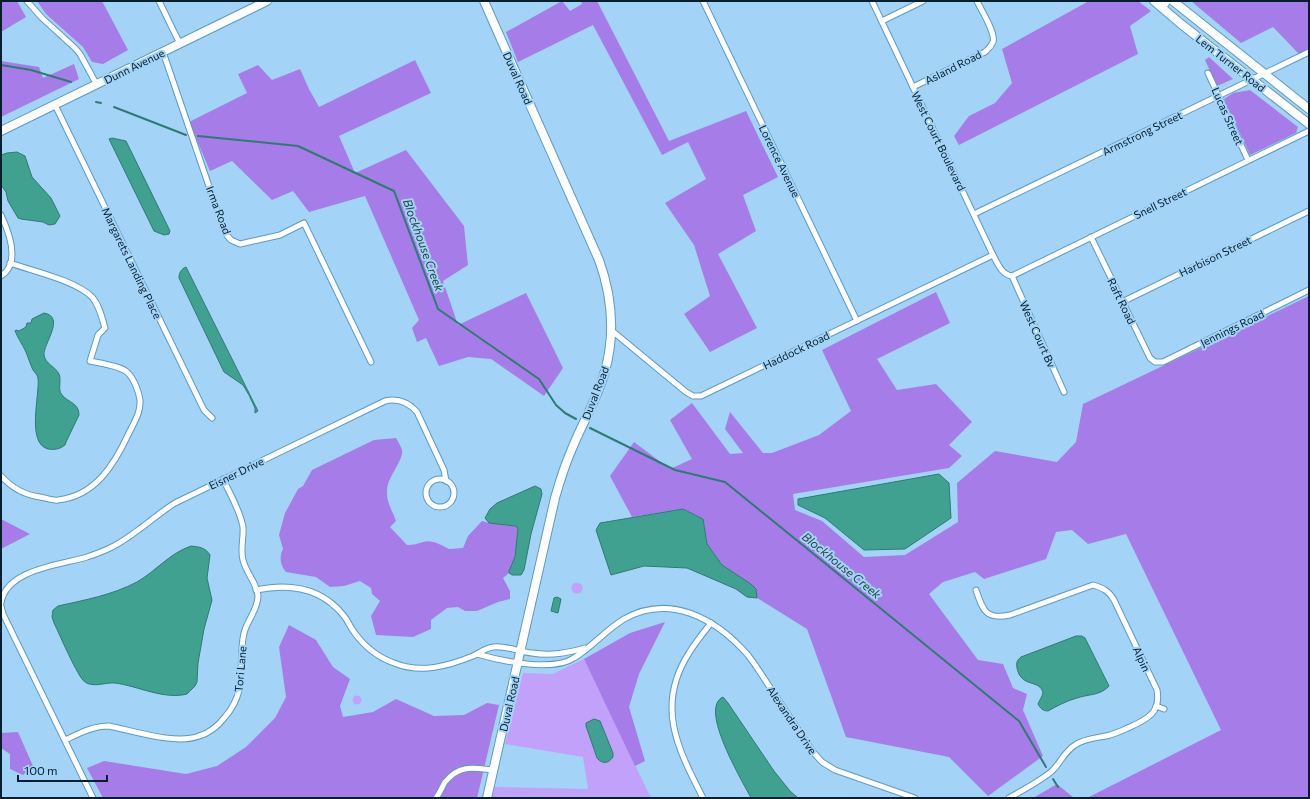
<svg xmlns="http://www.w3.org/2000/svg" width="1310" height="799" font-family="Commissioner,sans-serif">
  <style>
    .green { fill: #c1a1fa }
    .forest { fill: #a67de8 }
    .water { fill: #41a191; stroke: #2f7a74 }
    .lines { fill: none; stroke-linecap: round; stroke-linejoin: round }
    .stream { stroke: #2f7a74; stroke-width: 2 }
    .street-casing { stroke: #5d9ac3; stroke-width: 7 }
    .secondary-casing { stroke: #5d9ac3; stroke-width: 9 }
    .primary-casing { stroke: #5d9ac3; stroke-width: 10 }
    .street { stroke: #fff; stroke-width: 5 }
    .secondary { stroke: #fff; stroke-width: 7 }
    .primary { stroke: #fff; stroke-width: 8 }
    .labels { text-anchor: middle; dominant-baseline: central; stroke-width: 4; stroke-linejoin: round; paint-order: stroke }
    .street-label { font-size: 11px; fill: #051f2f; stroke: #a3d4f7 }
    .water-label { font-size: 12px; font-style: italic; fill: #284640; stroke: #a3d4f7 }
  </style>
  <rect width="100%" height="100%" fill="#a3d4f7"/>
  <!-- green -->
  <g class="green">
    <circle cx="577" cy="588" r="5.5"/>
    <path d="M 584,659 L 651,798 L 492,798 L 495,787 L 588,789 L 583,757 L 505,744 L 523,673 L 553,674 Z"/>
    <circle cx="357" cy="700" r="4.5"/>
  </g>
  <!-- forest -->
  <g class="forest">
    <path d="M 1,1 L 17,1 L 26,17 L 1,32 Z"/>
    <path d="M 37,1 L 102,1 L 128,50 L 103,64 L 92,62 L 83,47 L 46,14 Z"/>
    <path d="M 562,1 L 570,11 L 582,4 L 581,1 L 597,1 L 669,141 L 746,111 L 778,177 L 743,195 L 756,231 L 718,254 L 757,328 L 710,352 L 684,314 L 710,296 L 694,245 L 665,203 L 706,179 L 688,142 L 662,155 L 593,25 L 518,62 L 506,32 Z"/>
    <path d="M 1089,1 L 1138,1 L 1151,11 L 1130,26 L 1138,54 L 959,145 L 954,136 L 969,116 L 995,103 L 1012,83 L 1002,49 Z"/>
    <path d="M 1191,1 L 1309,1 L 1309,49 L 1299,54 L 1273,27 L 1241,43 Z"/>
    <path d="M 1209,57 L 1233,79 L 1217,86 L 1205,60 Z"/>
    <path d="M 415,60 L 431,93 L 339,136 L 355,173 L 406,150 L 464,226 L 468,265 L 443,281 L 458,325 L 526,293 L 563,368 L 544,396 L 491,359 L 468,357 L 439,366 L 426,338 L 417,342 L 412,328 L 419,320 L 365,196 L 309,212 L 293,191 L 272,200 L 232,161 L 210,171 L 189,122 L 247,93 L 238,74 L 258,65 L 272,80 L 300,69 L 309,89 L 319,107 Z"/>
    <path d="M 1,61 L 39,67 L 43,78 L 74,64 L 79,79 L 1,117 Z"/>
    <path d="M 1250,90 L 1298,127 L 1296,133 L 1250,155 L 1224,99 L 1233,93 Z"/>
    <path d="M 936,292 L 950,323 L 877,359 L 897,390 L 936,384 L 972,422 L 949,445 L 962,456 L 949,468 L 793,494 L 795,510 L 822,521 L 864,557 L 905,555 L 958,522 L 957,483 L 995,451 L 1057,462 L 1076,442 L 1083,404 L 1309,296 L 1309,798 L 1087,798 L 1221,730 L 1126,534 L 1088,544 L 1072,530 L 1056,532 L 1046,559 L 984,579 L 975,572 L 943,582 L 929,594 L 978,660 L 1003,664 L 1013,688 L 1027,694 L 1023,710 L 1043,756 L 988,796 L 949,757 L 846,737 L 807,629 L 757,598 L 756,589 L 751,584 L 722,565 L 707,544 L 703,519 L 683,509 L 632,517 L 610,476 L 634,442 L 670,469 L 692,459 L 670,420 L 692,403 L 730,454 L 743,453 L 725,429 L 730,412 L 763,453 L 772,453 L 819,435 L 851,411 L 822,350 Z"/>
    <path d="M 396,438 C 398,442 401,446 402,450 C 404,460 387,477 387,491 C 386,503 393,511 396,521 L 390,527 L 407,545 C 414,545 417,544 423,542 C 431,539 442,545 449,549 L 463,548 L 468,536 L 482,521 L 489,523 L 515,526 L 518,528 L 515,557 L 509,571 L 509,573 L 503,578 L 510,591 L 510,599 L 498,602 L 477,611 L 465,611 L 458,607 L 447,608 L 431,620 L 431,629 L 413,637 L 376,635 L 371,616 L 380,601 L 372,594 L 371,588 L 360,581 L 344,586 L 330,587 L 316,577 L 286,572 C 280,565 279,557 283,549 L 279,535 L 285,513 L 298,489 L 303,486 L 312,470 L 374,440 Z"/>
    <path d="M 1,519 L 30,534 L 1,549 Z"/>
    <path d="M 665,622 L 639,674 L 629,707 L 645,761 L 635,766 L 584,659 L 630,633 Z"/>
    <path d="M 289,625 L 316,640 L 333,667 L 350,679 L 340,706 L 343,717 L 373,712 L 396,699 L 434,716 L 464,715 L 487,703 L 499,705 L 477,798 L 103,798 L 87,768 L 104,761 L 186,774 L 217,766 L 246,747 L 275,718 L 286,697 L 279,647 Z"/>
    <path d="M 18,732 L 33,766 L 23,775 L 10,769 L 10,754 L 1,748 L 1,733 Z"/>
    <path d="M 1057,784 L 1074,798 L 1033,798 Z"/>
  </g>
  <!-- water -->
  <g class="water">
    <path d="M 112,138 L 126,141 L 127,143 L 170,231 L 169,234 L 164,235 L 154,231 L 109,139 Z"/>
    <path d="M 17,152 L 25,156 L 32,177 L 51,198 L 60,216 L 55,224 L 49,225 L 43,222 L 21,219 L 18,218 L 8,201 L 6,192 L 1,185 L 1,155 L 7,153 Z"/>
    <path d="M 186,267 L 258,411 L 255,413 L 255,408 L 249,395 L 243,385 L 224,372 L 179,278 C 179,273 181,269 186,267 Z"/>
    <path d="M 44,313 C 66,317 43,344 44,355 C 45,364 56,367 59,374 C 62,381 57,389 62,395 C 69,403 79,403 79,415 L 66,442 L 65,445 C 60,449 55,450 48,449 C 26,443 40,395 38,378 C 37,374 35,373 33,370 C 30,364 28,356 25,350 C 22,344 18,338 15,331 L 16,330 L 19,331 L 26,327 L 27,323 L 31,323 L 32,319 Z"/>
    <path d="M 939,474 L 949,483 L 951,518 L 905,549 L 864,550 L 825,518 L 798,505 L 798,499 Z"/>
    <path d="M 535,486 L 541,489 L 542,494 L 531,534 L 524,570 L 521,575 L 512,575 L 509,573 L 509,571 L 515,557 L 518,528 L 515,526 L 489,523 L 485,518 L 490,509 L 497,503 Z"/>
    <path d="M 683,509 L 703,519 L 707,544 L 722,565 L 751,584 L 756,589 L 757,598 L 747,597 L 736,589 L 687,568 L 644,566 L 611,575 L 596,530 L 600,523 Z"/>
    <path d="M 191,546 C 199,547 205,547 210,555 L 207,578 L 212,600 L 204,629 L 198,663 L 197,682 L 195,686 L 187,694 C 164,700 138,686 115,683 C 106,682 93,688 85,682 C 78,678 59,633 54,623 L 52,617 L 53,610 L 58,606 C 85,600 112,595 137,582 C 156,571 170,553 191,546 Z"/>
    <path d="M 557,597 L 561,599 L 558,613 L 551,611 L 554,598 Z"/>
    <path d="M 1076,636 L 1082,636 L 1085,638 L 1109,686 C 1100,696 1088,694 1077,698 C 1066,701 1057,706 1048,711 C 1043,711 1040,708 1038,704 C 1039,700 1045,694 1042,690 C 1037,680 1021,687 1017,668 C 1016,663 1017,660 1021,657 Z"/>
    <path d="M 723,697 L 728,703 L 774,771 L 790,791 L 798,798 L 751,798 C 743,782 698,708 723,697 Z"/>
    <path d="M 594,719 L 600,721 L 613,753 L 613,757 C 608,764 602,764 597,758 L 586,726 L 586,723 Z"/>
  </g>
  <g class="lines">
    <!-- stream -->
    <g class="stream">
      <path d="M 1,65 L 31,70 L 71,82"/>
      <path d="M 96,102 L 101,103"/>
      <path d="M 114,107 L 186,135"/>
      <path d="M 198,136 L 298,146 L 394,191 L 438,309 L 539,379 L 556,405 L 565,413 L 576,419"/>
      <path d="M 590,428 L 675,470 L 725,482 L 1019,721 L 1046,767"/>
      <path d="M 1053,779 L 1058,787"/>
    </g>
    <defs>
      <g id="street">
        <path d="M 27,1 L 42,18 L 75,48 L 80,54 L 97,85"/>
        <path d="M 159,1 L 180,44"/>
        <path d="M 703,1 L 857,321"/>
        <path d="M 872,1 L 993,255 C 998,264 1001,274 1012,276"/>
        <path d="M 882,21 L 923,1"/>
        <path d="M 163,52 L 225,233 L 231,240 L 240,244 L 280,235 L 304,223 L 371,362"/>
        <path d="M 1208,73 L 1248,160"/>
        <path d="M 913,87 L 985,52 C 988,49 991,47 993,42 C 996,33 981,10 977,1"/>
        <path d="M 55,105 L 204,410 L 212,418"/>
        <path d="M 974,214 L 1309,52"/>
        <path d="M 1,215 C 9,232 21,263 1,276"/>
        <path d="M 1091,237 L 1150,358 L 1155,362 L 1163,362 L 1309,290"/>
        <path d="M 1012,276 L 1309,131"/>
        <path d="M 1012,276 L 1064,392"/>
        <path d="M 1122,302 L 1309,211"/>
        <path d="M 611,330 L 686,392 L 693,396 L 701,396 L 993,255"/>
        <path d="M 1,476 C 12,488 24,495 40,497 C 46,498 53,501 58,500 C 95,496 114,465 128,435 C 133,424 141,413 140,400 C 139,392 134,379 128,373 C 122,366 99,363 90,361 L 98,335 L 105,328 C 102,317 99,305 92,297 C 75,280 32,271 10,263"/>
        <circle cx="440" cy="493" r="14"/>
        <path d="M 256,590 C 290,583 322,588 344,616 C 348,621 350,627 354,632 C 364,646 377,657 394,663 C 421,674 448,666 473,656 C 479,653 486,648 493,647 C 505,645 519,652 532,653 C 551,656 567,653 585,648"/>
        <path d="M 976,590 C 983,611 986,620 1010,615 L 1093,585 C 1103,588 1109,591 1114,600 L 1157,690 C 1161,712 1148,719 1130,727 C 1123,730 1117,733 1110,735 C 1098,738 1085,738 1075,745 C 1064,752 1061,762 1053,770 C 1044,779 1021,791 1009,798"/>
        <path d="M 1,603 C 6,569 61,565 87,557 C 96,554 104,551 112,547 C 135,535 153,517 175,503 L 385,401 C 398,398 408,402 417,412 L 444,470 L 446,481"/>
        <path d="M 1,606 L 3,614 L 93,798"/>
        <path d="M 477,654 C 501,661 553,672 574,658 C 592,647 606,630 624,619 C 670,593 716,619 747,654 C 756,665 763,677 771,689 C 785,710 799,731 813,752 L 822,762 L 835,770 L 915,798"/>
        <path d="M 1156,706 L 1164,709"/>
        <path d="M 65,740 C 80,733 93,726 109,726 C 134,731 176,745 199,736 C 210,733 218,726 225,717 C 249,689 237,665 244,633 C 247,621 258,609 258,596 C 257,583 246,573 243,560 C 240,549 244,538 243,527 C 240,510 230,494 223,479"/>
        <path d="M 436,798 C 440,793 442,787 445,782 C 460,764 473,768 493,770"/>
        <path d="M 703,798 C 678,749 655,706 689,653 C 695,643 703,633 711,623"/>
      </g>
      <path id="secondary" d="M 1162,8 L 1167,1"/>
      <g id="primary">
        <path d="M 484,1 L 599,260 C 612,296 615,335 605,371 C 598,397 584,420 574,444 C 566,462 560,480 555,498 L 487,798"/>
        <path d="M 1154,1 L 1181,24 L 1309,124"/>
        <path d="M 1173,1 L 1309,109"/>
        <path d="M 1,131 L 267,1"/>
      </g>
    </defs>
    <!-- street casing -->
    <use href="#street" class="street-casing"/>
    <!-- secondary casing -->
    <use href="#secondary" class="secondary-casing"/>
    <!-- primary casing -->
    <use href="#primary" class="primary-casing"/>
    <!-- street -->
    <use href="#street" class="street"/>
    <!-- secondary -->
    <use href="#secondary" class="secondary"/>
    <!-- primary -->
    <use href="#primary" class="primary"/>
  </g>
  <g class="labels">
    <!-- street labels -->
    <g class="street-label">
      <text transform="translate(1231 63) rotate(38)">Lem Turner Road</text>
      <text transform="translate(134 66) rotate(-26)">Dunn Avenue</text>
      <text transform="translate(953 67) rotate(-27)">Asland Road</text>
      <text transform="translate(518 78) rotate(66)">Duval Road</text>
      <text transform="translate(1228 116) rotate(66)">Lucas Street</text>
      <text transform="translate(1142 133) rotate(-26)">Armstrong Street</text>
      <text transform="translate(939 141) rotate(64)">West Court Boulevard</text>
      <text transform="translate(780 161) rotate(64)">Lorence Avenue</text>
      <text transform="translate(1160 203) rotate(-26)">Snell Street</text>
      <text transform="translate(219 210) rotate(69)">Irma Road</text>
      <text transform="translate(1215 256) rotate(-26)">Harbison Street</text>
      <text transform="translate(132 263) rotate(64)">Margarets Landing Place</text>
      <text transform="translate(1122 301) rotate(64)">Raft Road</text>
      <text transform="translate(1232 328) rotate(-26)">Jennings Road</text>
      <text transform="translate(1038 334) rotate(66)">West Court Bv</text>
      <text transform="translate(796 350) rotate(-26)">Haddock Road</text>
      <text transform="translate(595 393) rotate(-69)">Duval Road</text>
      <text transform="translate(236 473) rotate(-26)">Eisner Drive</text>
      <text transform="translate(1142 659) rotate(65)">Alpin</text>
      <text transform="translate(240 669) rotate(-85)">Tori Lane</text>
      <text transform="translate(509 704) rotate(-77)">Duval Road</text>
      <text transform="translate(792 720) rotate(56)">Alexandra Drive</text>
    </g>
    <!-- water labels -->
    <g class="water-label">
      <text transform="translate(424 245) rotate(70)">Blockhouse Creek</text>
      <text transform="translate(842 565) rotate(39)">Blockhouse Creek</text>
    </g>
  </g>
  <!-- border -->
  <rect width="1310" height="799" fill="none" stroke="#051f2f" stroke-width="4"/>
  <!-- scale -->
  <path d="M18 775v6h89v-6" fill="none" stroke="#051f2f" stroke-width="2"/>
  <text x="24" y="775" font-size="12" fill="#051f2f" stroke="#a3d4f7" stroke-width="3" paint-order="stroke">100 m</text>
</svg>
